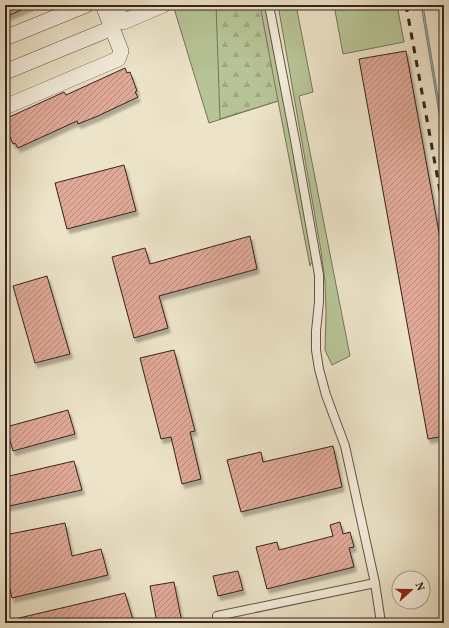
<svg xmlns="http://www.w3.org/2000/svg" width="449" height="628" font-family="Vollkorn,serif">
  <style>
    .grass { fill: #b7c496; stroke: #77745a }
    .forest { fill: url(#forest-firs); stroke: #77745a }
    .water { fill: url(#water-ripples); stroke: #747f7f }
    .building { fill: url(#building-hatch); stroke: #37241d; filter: url(#shadow) }
    .lines { fill: none; stroke-linecap: round; stroke-linejoin: round }
    .service-casing { stroke: #645448; stroke-width: 10 }
    .minor-casing { stroke: #645448; stroke-width: 16 }
    .service { stroke: #f3eddb; stroke-width: 8 }
    .minor { stroke: #f3eddb; stroke-width: 15 }
    .rail { stroke: #37241d; stroke-width: 3; stroke-dasharray: 7 7; stroke-linecap: butt }
  </style>
  <defs>
    <pattern id="forest-firs" width="22" height="20" patternUnits="userSpaceOnUse"><rect width="22" height="20" fill="#b7c496"/><path d="M5 1l3.5 6h-7zM16 11l3.5 6h-7z" fill="#9ea881"/></pattern>
    <pattern id="water-ripples" width="26" height="14" patternUnits="userSpaceOnUse"><rect width="26" height="14" fill="#9dbbc0"/><path d="M2 4q2-2 4 0t4 0M15 11q2-2 4 0t4 0" fill="none" stroke="#81989b"/></pattern>
    <pattern id="building-hatch" width="6" height="6" patternUnits="userSpaceOnUse"><rect width="6" height="6" fill="#e0a997"/><path d="M-1 1l2-2M0 6l6-6M5 7l2-2" fill="none" stroke="#b6897b"/></pattern>
    <filter id="shadow"><feDropShadow dx="2.5" dy="4.5" stdDeviation="1" flood-color="#0004"/></filter>
  </defs>
  <rect width="100%" height="100%" fill="#ece3c8"/>
  <filter id="stains"><feTurbulence type="fractalNoise" baseFrequency=".005" numOctaves="4"/><feColorMatrix values="0 0 0 0 .2 0 0 0 0 .09 0 0 0 0 .02 0 0 0 .5 -.17"/></filter>
  <radialGradient id="worn" r=".72"><stop offset=".6" stop-color="#630" stop-opacity="0"/><stop offset="1" stop-color="#630" stop-opacity=".3"/></radialGradient>
  <!-- grass -->
  <g class="grass">
    <path d="M 173,5 L 266,5 L 314,262 L 311,263 L 310,266 L 278,101 L 209,123 Z"/>
    <path d="M 278,5 L 296,5 L 313,92 L 299,96 L 350,356 L 332,365 L 325,350 L 326,311 L 325,282 L 321,251 Z"/>
    <path d="M 334,5 L 397,5 L 404,42 L 343,54 Z"/>
  </g>
  <!-- forest -->
  <path class="forest" d="M 216,5 L 260,5 L 278,101 L 220,119 Z"/>
  <!-- water -->
  <path class="water" d="M 421,5 L 423,5 L 444,133 L 444,143 Z"/>
  <!-- building -->
  <g class="building">
    <path d="M 5,5 L 33,5 L 5,17 Z"/>
    <path d="M 406,51 L 444,260 L 444,436 L 428,439 L 359,59 Z"/>
    <path d="M 125,68 L 127,73 L 130,72 L 137,91 L 135,92 L 138,97 L 98,116 L 78,124 L 77,121 L 18,148 L 15,143 L 13,144 L 5,125 L 7,124 L 5,119 L 64,92 L 66,95 Z"/>
    <path d="M 124,165 L 136,211 L 67,229 L 55,183 Z"/>
    <path d="M 250,236 L 257,269 L 159,296 L 168,328 L 134,338 L 112,257 L 145,248 L 150,264 Z"/>
    <path d="M 47,276 L 70,354 L 35,363 L 13,286 Z"/>
    <path d="M 174,350 L 195,431 L 190,432 L 201,479 L 182,484 L 171,437 L 161,439 L 140,358 Z"/>
    <path d="M 68,410 L 75,434 L 13,451 L 6,427 Z"/>
    <path d="M 333,446 L 342,487 L 241,512 L 227,460 L 261,452 L 263,462 Z"/>
    <path d="M 74,461 L 82,490 L 5,507 L 5,477 Z"/>
    <path d="M 340,522 L 343,534 L 350,532 L 354,547 L 349,548 L 354,567 L 267,589 L 256,547 L 277,542 L 279,550 L 333,536 L 330,525 Z"/>
    <path d="M 65,523 L 72,556 L 101,549 L 108,575 L 12,598 L 5,568 L 5,535 Z"/>
    <path d="M 238,571 L 243,590 L 218,596 L 213,576 Z"/>
    <path d="M 174,582 L 182,623 L 157,623 L 150,586 Z"/>
    <path d="M 125,593 L 134,623 L 15,623 L 15,619 Z"/>
  </g>
  <g class="lines">
    <defs>
      <g id="service">
        <path d="M 269,5 L 295,140 L 319,275 L 319,302 L 316,331 L 316,350 L 319,369 L 326,395 L 345,446 L 375,583 L 381,623"/>
        <path d="M 218,623 L 217,616 L 375,583"/>
      </g>
      <g id="minor">
        <path d="M 115,5 L 123,22 L 163,5"/>
        <path d="M 5,38 L 86,5"/>
        <path d="M 5,72 L 112,28"/>
        <path d="M 5,107 L 118,59 L 121,51 L 103,5"/>
      </g>
    </defs>
    <!-- service casing -->
    <use href="#service" class="service-casing"/>
    <!-- minor casing -->
    <use href="#minor" class="minor-casing"/>
    <!-- service -->
    <use href="#service" class="service"/>
    <!-- minor -->
    <use href="#minor" class="minor"/>
    <!-- rail -->
    <path class="rail" d="M 406,5 L 444,213"/>
  </g>
  <!-- margin -->
  <rect width="449" height="628" fill="none" stroke="#ece3c8" stroke-width="20"/>
  <rect x="6" y="6" width="437" height="616" fill="none" stroke="#37241d" stroke-width="2"/>
  <rect x="10" y="10" width="429" height="608" fill="none" stroke="#37241d"/>
  <!-- north arrow -->
  <g transform="translate(411 590) rotate(69)"><circle r="19" fill="#f3eddb" stroke="#a89d8f"/>
  <path d="M0-3L7 15L0 10L-7 15Z" fill="#8f2418"/>
  <text y="-6" font-size="11" font-weight="bold" text-anchor="middle" fill="#37241d">N</text>
  </g>
  <rect width="100%" height="100%" filter="url(#stains)"/>
  <rect width="100%" height="100%" fill="url(#worn)"/>
</svg>
